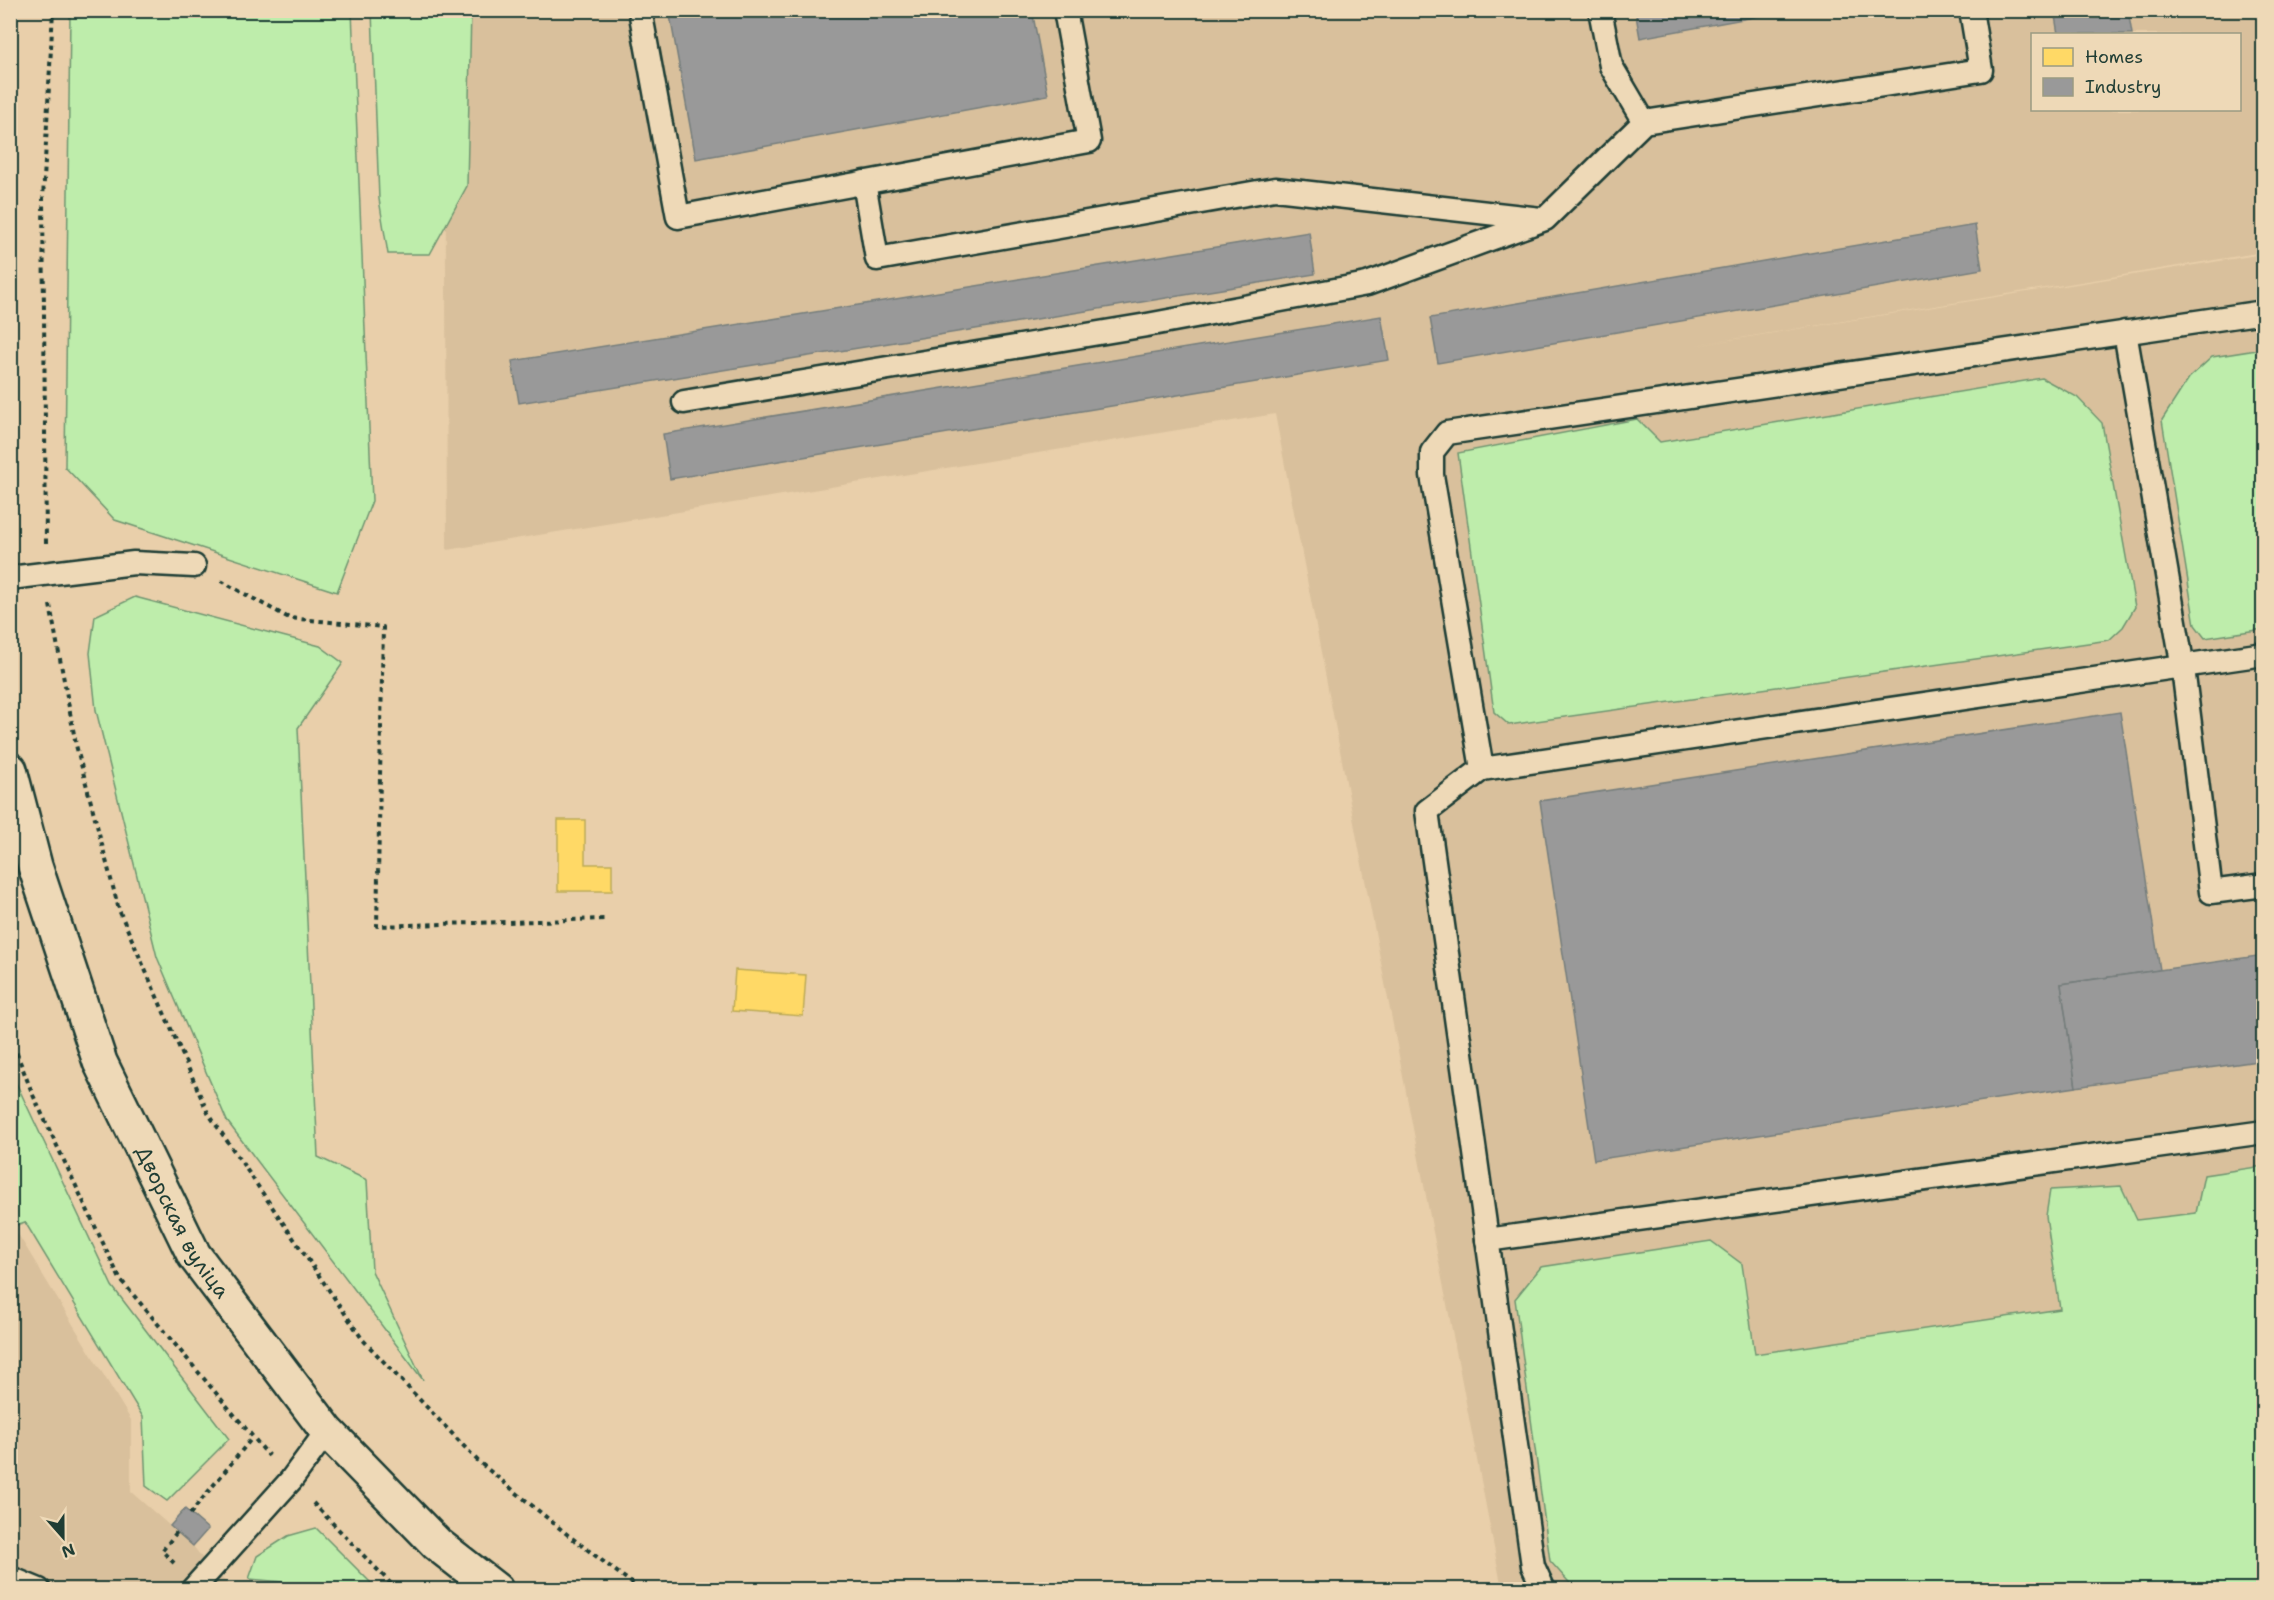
<svg xmlns="http://www.w3.org/2000/svg" width="2274" height="1600" font-family="'Shantell Sans',sans-serif">
  <style>
    .built { fill: #d9c09c; fill-rule: evenodd }
    .green { fill: #beedab; stroke: #6e9570; stroke-width: 1.5 }
    .homes { fill: #ffd966; stroke: #bcaa57; stroke-width: 1.5 }
    .industry { fill: #999; stroke: #747d7b; stroke-width: 1.5 }
    .lines { fill: none; stroke-linecap: round; stroke-linejoin: round }
    .lane-casing { stroke: #1f3d34; stroke-width: 27 }
    .secondary-casing { stroke: #1f3d34; stroke-width: 38 }
    .path { stroke: #1f3d34; stroke-width: 4; stroke-dasharray: 4.5 4.5; stroke-linecap: butt }
    .lane { stroke: #eed9b7; stroke-width: 22 }
    .secondary { stroke: #eed9b7; stroke-width: 33 }
    .labels { text-anchor: middle; dominant-baseline: central; stroke-width: 6; stroke-linejoin: round; paint-order: stroke }
    .street-label { font-size: 21px; fill: #1f3d34; stroke: #eed9b7 }
  </style>
  <rect width="100%" height="100%" fill="#e9cfaa"/>
  <filter id="ink" filterUnits="userSpaceOnUse"><feTurbulence type="fractalNoise" baseFrequency=".0167" numOctaves="2"/><feDisplacementMap in="SourceGraphic" scale="12" xChannelSelector="R" yChannelSelector="G"/><feConvolveMatrix kernelMatrix="1 2 1 2 8 2 1 2 1" color-interpolation-filters="sRGB"/></filter>
  <g filter="url(#ink)">
    <!-- built -->
    <g class="built">
      <path d="M 445,11 L 2263,11 L 2263,252 L 1692,346 L 2263,254 L 2263,1589 L 1502,1589 L 1275,414 L 447,550 ZM 2032,34 L 2240,34 L 2240,110 L 2032,110 Z"/>
      <path d="M 18,1234 L 131,1420 L 131,1492 L 193,1546 L 211,1569 L 234,1589 L 11,1590 L 10,1238 Z"/>
    </g>
    <!-- green -->
    <g class="green">
      <path d="M 70,11 L 352,11 L 372,501 L 337,592 L 115,520 L 65,467 Z"/>
      <path d="M 372,11 L 471,11 L 467,186 L 430,254 L 388,254 L 379,199 Z"/>
      <path d="M 2263,349 L 2263,629 L 2205,638 L 2195,625 L 2162,420 L 2189,378 L 2212,357 Z"/>
      <path d="M 2042,378 L 2077,397 L 2102,423 L 2135,607 L 2123,627 L 2109,640 L 1509,725 L 1494,712 L 1458,453 L 1637,419 L 1660,442 Z"/>
      <path d="M 135,597 L 320,646 L 343,663 L 298,728 L 318,1157 L 367,1180 L 372,1271 L 423,1380 L 227,1121 L 157,957 L 96,710 L 90,653 L 95,616 Z"/>
      <path d="M 10,1070 L 112,1286 L 229,1439 L 167,1501 L 146,1486 L 143,1417 L 25,1222 L 11,1227 Z"/>
      <path d="M 2263,1166 L 2263,1589 L 1576,1590 L 1550,1561 L 1515,1299 L 1541,1267 L 1711,1241 L 1742,1264 L 1755,1354 L 2060,1309 L 2046,1216 L 2050,1190 L 2121,1186 L 2137,1220 L 2196,1213 L 2204,1175 Z"/>
      <path d="M 316,1528 L 377,1589 L 293,1589 L 283,1582 L 249,1579 L 257,1556 L 288,1536 Z"/>
    </g>
    <!-- homes -->
    <g class="homes">
      <path d="M 558,820 L 585,820 L 585,864 L 612,864 L 612,891 L 558,891 Z"/>
      <path d="M 735,970 L 806,975 L 803,1016 L 732,1011 Z"/>
    </g>
    <!-- industry -->
    <g class="industry">
      <path d="M 669,10 L 1032,10 L 1048,95 L 696,159 Z"/>
      <path d="M 1635,10 L 1793,10 L 1640,38 Z"/>
      <path d="M 2054,10 L 2128,10 L 2132,34 L 2058,34 Z"/>
      <path d="M 1975,225 L 1982,269 L 1438,363 L 1430,318 Z"/>
      <path d="M 1309,232 L 1315,274 L 519,403 L 512,361 Z"/>
      <path d="M 1381,316 L 1389,360 L 670,479 L 663,434 Z"/>
      <path d="M 2120,712 L 2160,970 L 2061,984 L 2076,1087 L 1594,1160 L 1540,801 Z"/>
      <path d="M 2264,955 L 2264,1060 L 2076,1087 L 2061,984 Z"/>
      <path d="M 185,1509 L 208,1529 L 193,1546 L 170,1526 Z"/>
    </g>
    <g class="lines">
      <defs>
        <g id="lane">
          <path d="M 640,10 L 678,217 L 1089,141 L 1065,10"/>
          <path d="M 1600,10 L 1611,66 L 1644,122"/>
          <path d="M 864,182 L 877,259 L 1275,189 L 1541,219"/>
          <path d="M 2125,332 L 2183,668 L 2211,892 L 2264,885"/>
          <path d="M 684,402 L 1147,325 L 1367,284 L 1545,219 L 1644,122 L 1981,70 L 1971,10"/>
          <path d="M 10,578 L 134,563 L 194,566"/>
          <path d="M 1482,769 L 2264,654"/>
          <path d="M 1487,1240 L 2264,1132"/>
          <path d="M 10,1578 L 39,1590"/>
          <path d="M 192,1590 L 291,1480 L 327,1431"/>
          <path d="M 1544,1590 L 1533,1566 L 1427,811 L 1482,769 L 1432,475 L 1432,452 L 1447,433 L 2264,312"/>
        </g>
        <g id="secondary">
          <path id="s1" d="M 10,770 L 35,866 L 100,1062 L 194,1255 L 327,1431 L 437,1544 L 496,1590"/>
        </g>
      </defs>
      <!-- lane casing -->
      <use href="#lane" class="lane-casing"/>
      <!-- secondary casing -->
      <use href="#secondary" class="secondary-casing"/>
      <!-- path -->
      <g class="path">
        <path d="M 46,543 L 43,199 L 53,10"/>
        <path d="M 221,581 L 289,618 L 383,627 L 377,926 L 604,919"/>
        <path d="M 50,605 L 76,745 L 119,910 L 208,1113 L 363,1340 L 479,1462 L 568,1535 L 641,1590"/>
        <path d="M 10,1036 L 33,1095 L 120,1279 L 269,1456"/>
        <path d="M 313,1503 L 397,1590"/>
        <path d="M 190,1514 L 252,1438"/>
        <path d="M 174,1563 L 162,1551 L 177,1532"/>
      </g>
      <!-- lane -->
      <use href="#lane" class="lane"/>
      <!-- secondary -->
      <use href="#secondary" class="secondary"/>
    </g>
  </g>
  <g class="labels">
    <!-- street labels -->
    <g class="street-label">
      <text stroke="none"><textPath href="#s1" startOffset="486">Дворская вуліца</textPath></text>
    </g>
  </g>
  <!-- margin -->
  <rect width="2274" height="1600" fill="none" stroke="#eed9b7" stroke-width="36"/>
  <rect x="18" y="18" width="2238" height="1564" fill="none" stroke="#1f3d34" stroke-width="2" filter="url(#ink)"/>
  <!-- legend -->
  <rect x="2031" y="33" width="210" height="78" fill="#eed9b7" stroke="#9b9b83" stroke-width="1.5"/>
  <rect x="2043" y="48" width="30" height="18" fill="#ffd966" stroke="#9b9b83" stroke-width="1.5"/>
  <text x="2085" y="63" font-size="18" fill="#1f3d34">Homes</text>
  <rect x="2043" y="78" width="30" height="18" fill="#999999" stroke="#9b9b83" stroke-width="1.5"/>
  <text x="2085" y="93" font-size="18" fill="#1f3d34">Industry</text>
  <!-- north arrow -->
  <g transform="translate(63 1537) rotate(159)" stroke="#eed9b7" stroke-width="4.5" paint-order="stroke">
  <path d="M0-4.5L10 22L0 15L-10 22Z" fill="#1f3d34"/>
  <text y="-9" font-size="16" font-weight="bold" text-anchor="middle" fill="#1f3d34">N</text>
  </g>
</svg>
